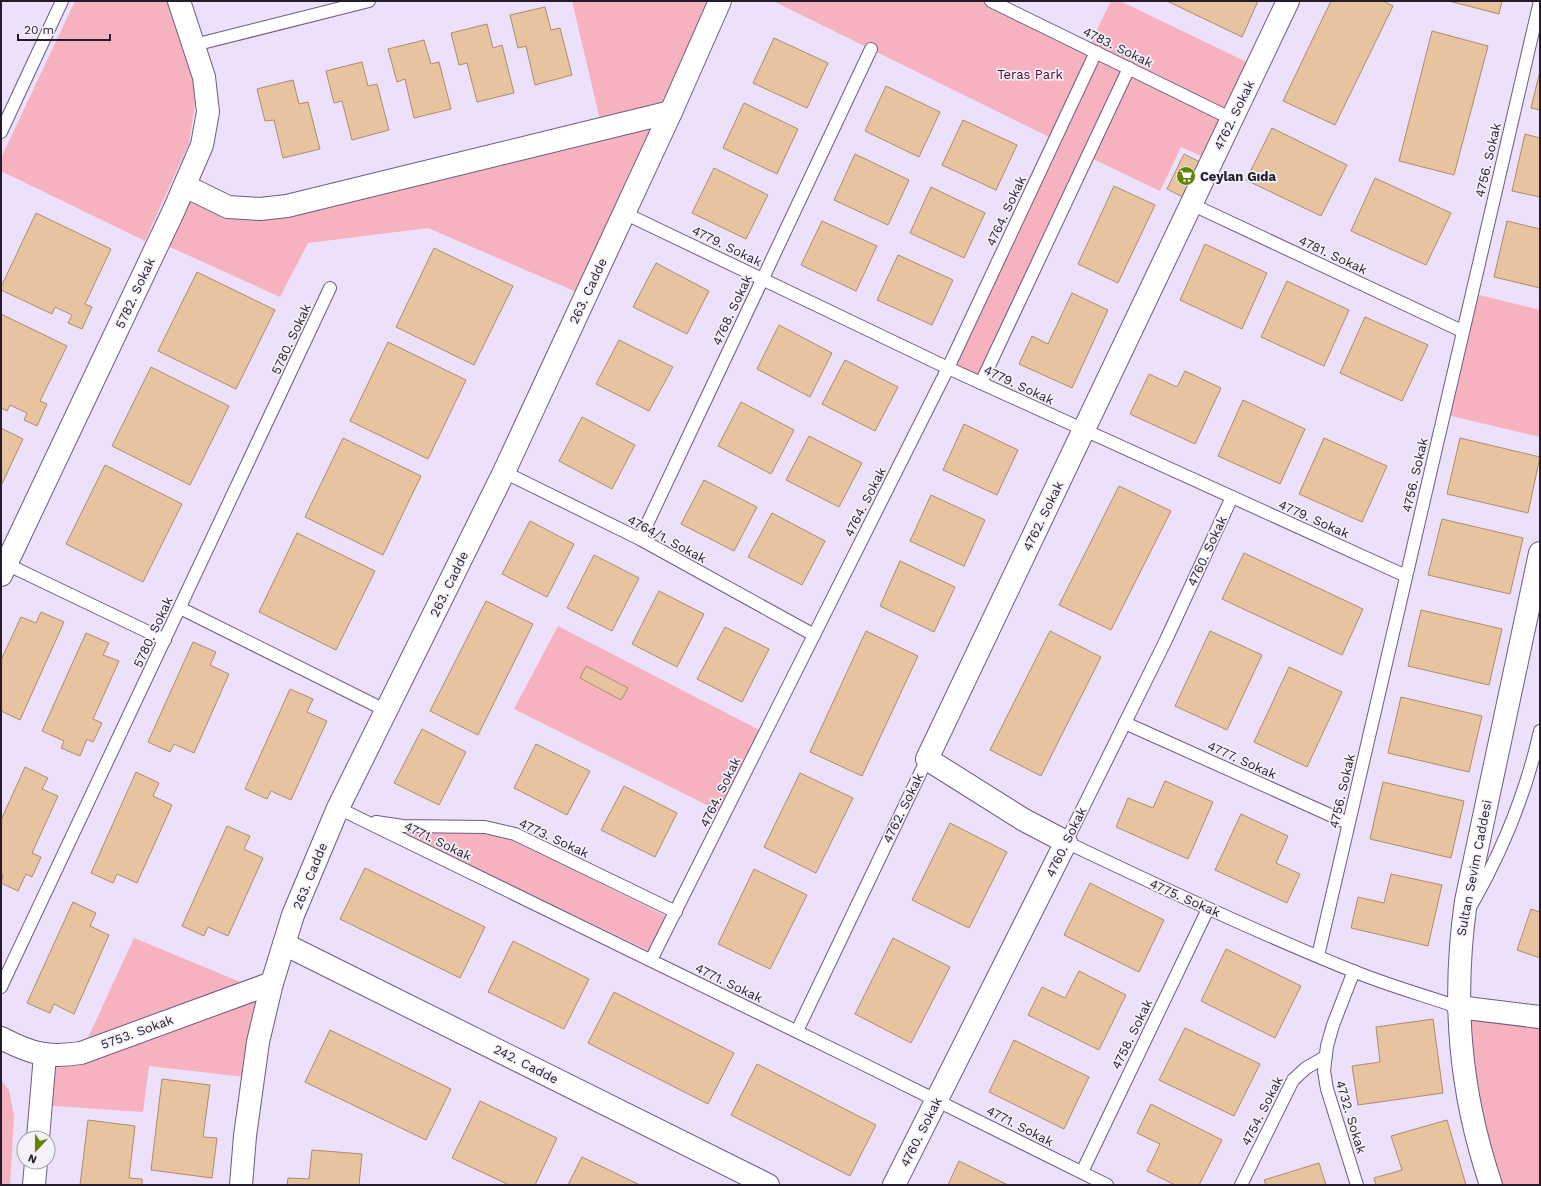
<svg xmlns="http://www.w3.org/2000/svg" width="1541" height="1186" font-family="'Work Sans',sans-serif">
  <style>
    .green { fill: #f7b2bf }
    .building { fill: #e8c39f; stroke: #ae8b69 }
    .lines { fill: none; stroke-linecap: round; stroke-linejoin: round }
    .lane-casing { stroke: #6e5b82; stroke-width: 14 }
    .street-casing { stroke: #6e5b82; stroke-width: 24 }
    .lane { stroke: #fff; stroke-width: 12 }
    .street { stroke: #fff; stroke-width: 22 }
    .labels { text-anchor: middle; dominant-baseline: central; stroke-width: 3.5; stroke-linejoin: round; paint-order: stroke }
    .street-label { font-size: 13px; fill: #241c2c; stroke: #f5f1fa }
    .park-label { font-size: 13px; fill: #590325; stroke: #f5f1fa }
    .poi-label { font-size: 13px; font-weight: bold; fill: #241c2c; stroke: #f5f1fa; text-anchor: start }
  </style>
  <rect width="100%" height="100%" fill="#ece0fa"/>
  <!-- green -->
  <g class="green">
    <path d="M 75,1 L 167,1 L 193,78 L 195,104 L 189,143 L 145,241 L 1,171 L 1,158 Z"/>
    <path d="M 572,1 L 720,1 L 586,296 L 428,228 L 308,243 L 280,297 L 159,242 L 185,186 L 260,209 L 602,128 Z"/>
    <path d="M 773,1 L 991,1 L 1088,48 L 1111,1 L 1120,1 L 1257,67 L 1212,161 L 1181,147 L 1160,191 L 1087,156 L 1129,68 L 1096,52 L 1055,140 Z"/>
    <path d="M 1097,59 L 1122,71 L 979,376 L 954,365 Z"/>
    <path d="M 1471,293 L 1540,310 L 1540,437 L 1443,414 Z"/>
    <path d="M 558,626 L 765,733 L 725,814 L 514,709 Z"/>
    <path d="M 406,832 L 483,833 L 513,840 L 666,916 L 650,951 L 406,836 Z"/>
    <path d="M 134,938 L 255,988 L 272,983 L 253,1078 L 149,1066 L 143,1112 L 40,1105 L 45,1055 L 81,1053 Z"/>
    <path d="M 1458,1007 L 1540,1017 L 1540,1185 L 1491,1185 Z"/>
    <path d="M 1,1080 L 9,1090 L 14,1116 L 10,1185 L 1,1185 Z"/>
  </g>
  <!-- building -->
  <g class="building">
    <path d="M 1167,1 L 1258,1 L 1242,37 Z"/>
    <path d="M 1331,1 L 1383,1 L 1393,6 L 1335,125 L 1283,101 Z"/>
    <path d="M 1449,1 L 1502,1 L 1499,14 Z"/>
    <path d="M 545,7 L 551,30 L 560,28 L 572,75 L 535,85 L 526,46 L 518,48 L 510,15 Z"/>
    <path d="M 487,24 L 493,48 L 502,45 L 514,93 L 477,102 L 467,63 L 459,65 L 451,33 Z"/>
    <path d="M 1432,31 L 1488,46 L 1454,175 L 1399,161 Z"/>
    <path d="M 774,38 L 828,63 L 807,108 L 753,83 Z"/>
    <path d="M 424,40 L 431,64 L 439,62 L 451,109 L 414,118 L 405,79 L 397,82 L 388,49 Z"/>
    <path d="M 362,62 L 368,86 L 377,84 L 389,130 L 352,140 L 342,101 L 334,103 L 326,71 Z"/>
    <path d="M 1540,71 L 1540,110 L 1531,108 Z"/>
    <path d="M 293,80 L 299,104 L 308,102 L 320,149 L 283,158 L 274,120 L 265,121 L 257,89 Z"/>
    <path d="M 886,86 L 940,112 L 919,157 L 865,131 Z"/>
    <path d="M 744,103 L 798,129 L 777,174 L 723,148 Z"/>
    <path d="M 963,120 L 1017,145 L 996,190 L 942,165 Z"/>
    <path d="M 1272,128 L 1347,165 L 1321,216 L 1246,180 Z"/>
    <path d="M 1525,134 L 1540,138 L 1540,197 L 1512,191 Z"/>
    <path d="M 855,154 L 909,180 L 888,225 L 834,200 Z"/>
    <path d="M 1184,154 L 1204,164 L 1187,199 L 1167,189 Z"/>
    <path d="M 714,168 L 768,195 L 746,239 L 692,213 Z"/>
    <path d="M 1375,178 L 1451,213 L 1426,265 L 1351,231 Z"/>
    <path d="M 1114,186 L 1155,205 L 1118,283 L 1078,264 Z"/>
    <path d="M 931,187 L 985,213 L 964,258 L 910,233 Z"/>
    <path d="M 36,213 L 111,249 L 85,304 L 92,307 L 82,329 L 68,323 L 72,315 L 55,307 L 52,314 L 1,290 L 1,287 Z"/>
    <path d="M 822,221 L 877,246 L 856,291 L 801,265 Z"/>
    <path d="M 1507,221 L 1540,229 L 1540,288 L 1494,277 Z"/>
    <path d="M 1205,244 L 1267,273 L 1242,329 L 1180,300 Z"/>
    <path d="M 434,248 L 513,286 L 474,365 L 396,327 Z"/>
    <path d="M 898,255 L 953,280 L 932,325 L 877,300 Z"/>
    <path d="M 656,263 L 709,291 L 687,334 L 633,307 Z"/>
    <path d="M 197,272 L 275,310 L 236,389 L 158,351 Z"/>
    <path d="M 1287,281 L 1349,310 L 1324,366 L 1261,337 Z"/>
    <path d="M 1072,293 L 1108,310 L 1072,388 L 1019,364 L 1032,336 L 1048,344 Z"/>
    <path d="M 1,314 L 67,346 L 40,401 L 47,404 L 37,426 L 24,420 L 27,413 L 10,405 L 7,411 L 1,408 Z"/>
    <path d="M 1365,317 L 1428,345 L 1402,401 L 1340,373 Z"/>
    <path d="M 779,325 L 832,353 L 810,397 L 757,369 Z"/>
    <path d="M 619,340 L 673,367 L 649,411 L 596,384 Z"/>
    <path d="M 388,342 L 466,380 L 428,459 L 350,421 Z"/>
    <path d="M 845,360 L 898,387 L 875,431 L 822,404 Z"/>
    <path d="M 151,367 L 229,406 L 190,485 L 112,446 Z"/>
    <path d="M 1185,371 L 1221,388 L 1195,444 L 1130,414 L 1149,374 L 1177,387 Z"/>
    <path d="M 1243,400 L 1305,429 L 1280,484 L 1218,456 Z"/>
    <path d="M 741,402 L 794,430 L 771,474 L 718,446 Z"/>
    <path d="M 582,417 L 635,445 L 612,489 L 559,461 Z"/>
    <path d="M 964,424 L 1018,450 L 997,495 L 943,470 Z"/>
    <path d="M 1,428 L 23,439 L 1,486 Z"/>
    <path d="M 809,436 L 862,463 L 839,507 L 786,480 Z"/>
    <path d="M 343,438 L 421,476 L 383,555 L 305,517 Z"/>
    <path d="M 1324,438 L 1387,466 L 1362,522 L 1299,494 Z"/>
    <path d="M 1460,438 L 1540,457 L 1528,513 L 1447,494 Z"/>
    <path d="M 105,465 L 182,504 L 143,582 L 66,544 Z"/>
    <path d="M 704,480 L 757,507 L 734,551 L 681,524 Z"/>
    <path d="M 1119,486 L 1171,511 L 1111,630 L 1059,605 Z"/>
    <path d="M 931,495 L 985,520 L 964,566 L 910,541 Z"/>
    <path d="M 772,513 L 825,541 L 802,585 L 748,557 Z"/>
    <path d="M 1442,519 L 1523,538 L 1510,594 L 1428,575 Z"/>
    <path d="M 530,521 L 574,544 L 547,597 L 502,574 Z"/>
    <path d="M 297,533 L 375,571 L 336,650 L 259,612 Z"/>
    <path d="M 1244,553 L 1363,609 L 1342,655 L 1222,599 Z"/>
    <path d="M 594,555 L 639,578 L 612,631 L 567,608 Z"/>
    <path d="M 900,561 L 955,587 L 934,632 L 880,606 Z"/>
    <path d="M 659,591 L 704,614 L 677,667 L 632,644 Z"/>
    <path d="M 486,601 L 533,624 L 478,735 L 430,711 Z"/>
    <path d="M 1421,610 L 1502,629 L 1489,685 L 1408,666 Z"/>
    <path d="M 41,612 L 64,622 L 20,720 L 1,711 L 1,660 L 21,617 L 36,623 Z"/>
    <path d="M 725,627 L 769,649 L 742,702 L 697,679 Z"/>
    <path d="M 866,631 L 918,656 L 862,776 L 810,752 Z"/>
    <path d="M 1050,631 L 1101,657 L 1041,776 L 990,750 Z"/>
    <path d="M 1210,631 L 1262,655 L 1227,730 L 1175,706 Z"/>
    <path d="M 86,633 L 109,643 L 103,655 L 119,661 L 93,719 L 102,723 L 93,742 L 87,739 L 80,756 L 61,748 L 64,741 L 42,731 Z"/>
    <path d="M 193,642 L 216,652 L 210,665 L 229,674 L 194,753 L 174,744 L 170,752 L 148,742 Z"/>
    <path d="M 586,666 L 628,688 L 621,700 L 580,678 Z"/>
    <path d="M 1289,667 L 1342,692 L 1307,767 L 1254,742 Z"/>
    <path d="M 290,689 L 313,699 L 307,712 L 327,721 L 291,800 L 271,791 L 267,799 L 245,789 Z"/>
    <path d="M 1401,697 L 1482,716 L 1469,772 L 1388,753 Z"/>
    <path d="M 422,729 L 466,752 L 439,805 L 394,783 Z"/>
    <path d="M 536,744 L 590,771 L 567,815 L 514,788 Z"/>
    <path d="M 25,767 L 48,778 L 42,789 L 58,796 L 32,853 L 41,857 L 32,877 L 26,874 L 18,891 L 1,883 L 3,875 L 1,874 L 1,820 Z"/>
    <path d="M 136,772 L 159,783 L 153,796 L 172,805 L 137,883 L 117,874 L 113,883 L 91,873 Z"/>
    <path d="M 800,773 L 853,798 L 816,873 L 764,847 Z"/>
    <path d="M 1165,781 L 1213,802 L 1188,859 L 1116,827 L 1128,798 L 1153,808 Z"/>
    <path d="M 1383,782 L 1464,801 L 1451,858 L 1370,839 Z"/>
    <path d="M 624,786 L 677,813 L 655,857 L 601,830 Z"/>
    <path d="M 1241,814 L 1288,836 L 1276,863 L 1300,874 L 1287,903 L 1215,870 Z"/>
    <path d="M 950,823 L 1007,852 L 969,928 L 912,900 Z"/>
    <path d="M 227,826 L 250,836 L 244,849 L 263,858 L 228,936 L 208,927 L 204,936 L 182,926 Z"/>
    <path d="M 365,868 L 485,927 L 460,978 L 340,919 Z"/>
    <path d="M 754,869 L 807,895 L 770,969 L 718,944 Z"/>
    <path d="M 1391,874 L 1442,885 L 1428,946 L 1351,928 L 1358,897 L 1384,903 Z"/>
    <path d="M 1090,883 L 1164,920 L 1139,972 L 1064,935 Z"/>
    <path d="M 73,902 L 96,913 L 90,926 L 109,935 L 74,1014 L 54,1004 L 50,1013 L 27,1003 Z"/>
    <path d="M 1531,909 L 1540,912 L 1540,958 L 1517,950 Z"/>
    <path d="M 893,938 L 950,967 L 911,1043 L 855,1014 Z"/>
    <path d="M 513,941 L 589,979 L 564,1029 L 488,992 Z"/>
    <path d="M 1226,949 L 1301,986 L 1275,1038 L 1201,1001 Z"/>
    <path d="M 1079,971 L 1126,995 L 1099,1050 L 1028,1015 L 1042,987 L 1065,998 Z"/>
    <path d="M 614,992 L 734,1053 L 708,1104 L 588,1043 Z"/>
    <path d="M 1433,1019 L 1443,1093 L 1358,1105 L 1352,1066 L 1380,1062 L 1376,1027 Z"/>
    <path d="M 1185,1028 L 1260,1064 L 1234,1116 L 1159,1080 Z"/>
    <path d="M 330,1030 L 451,1089 L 426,1140 L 305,1082 Z"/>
    <path d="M 1014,1040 L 1089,1077 L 1064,1129 L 989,1092 Z"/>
    <path d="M 757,1064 L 876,1125 L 850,1176 L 731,1115 Z"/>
    <path d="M 162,1079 L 210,1085 L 203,1137 L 217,1138 L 212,1178 L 151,1170 Z"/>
    <path d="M 480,1101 L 557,1138 L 535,1185 L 509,1185 L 452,1158 Z"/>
    <path d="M 1151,1104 L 1222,1140 L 1199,1185 L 1175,1185 L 1147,1171 L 1160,1144 L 1137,1133 Z"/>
    <path d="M 88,1120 L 135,1126 L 129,1178 L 142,1179 L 142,1185 L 80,1185 Z"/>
    <path d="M 1447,1120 L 1466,1185 L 1376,1185 L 1374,1178 L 1402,1170 L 1391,1136 Z"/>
    <path d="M 312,1150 L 362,1154 L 359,1185 L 287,1185 L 288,1178 L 309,1179 Z"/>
    <path d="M 582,1157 L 640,1185 L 568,1185 Z"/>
    <path d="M 959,1161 L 1008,1185 L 948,1185 Z"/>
    <path d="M 1319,1163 L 1326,1185 L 1266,1185 L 1264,1180 Z"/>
  </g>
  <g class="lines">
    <defs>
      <g id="lane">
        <path d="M 991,1 L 1232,119"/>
        <path d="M 194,45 L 369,1"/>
        <path d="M 1,132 L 62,1"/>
        <path d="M 1191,204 L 1462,331"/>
        <path d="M 624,213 L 948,368 L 1406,576"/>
        <path d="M 981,383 L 1129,68"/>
        <path d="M 504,472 L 640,539 L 814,635"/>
        <path d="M 1232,497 L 1165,642 L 1066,842 C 1160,887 1256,932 1353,971 C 1387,985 1423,995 1458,1007"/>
        <path d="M 640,539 L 871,49"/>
        <path d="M 2,562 L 165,640"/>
        <path d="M 180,608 L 387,711"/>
        <path d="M 1125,723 L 1348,823"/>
        <path d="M 338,808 L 855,1060 L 1107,1185"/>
        <path d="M 376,822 L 403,826 L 485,827 L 515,834 L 676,912"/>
        <path d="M 1472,904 C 1504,848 1526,793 1540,731"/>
        <path d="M 1318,956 L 1540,1"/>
        <path d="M 651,960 L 948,368 L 1096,52"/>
        <path d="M 1354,971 L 1333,1025 L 1327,1046 L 1324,1071 L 1327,1089 L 1357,1185"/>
        <path d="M 1,987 L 330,288"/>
        <path d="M 797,1031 L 927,759"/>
        <path d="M 1082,1172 L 1208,909"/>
        <path d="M 1241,1185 L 1293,1080 L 1306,1068 L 1325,1057"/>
      </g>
      <g id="street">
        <path d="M 185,186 L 228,207 L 260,209 L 287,206 L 671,112"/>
        <path d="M 1,575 L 174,210 L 202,145 L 208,112 L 204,77 L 179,1"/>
        <path d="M 284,944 L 768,1185"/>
        <path d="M 1458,1007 L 1540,1017"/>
        <path d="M 1,1038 C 32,1054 47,1058 81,1053 L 272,983"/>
        <path d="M 38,1138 L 45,1055"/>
        <path d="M 34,1185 L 36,1162"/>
        <path d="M 241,1185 L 245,1136 L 258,1042 L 272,983 L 293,915 L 338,808 L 504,472 L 671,112 L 720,1"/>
        <path d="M 894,1185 L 1066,842 L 1024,820 L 927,759 L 1288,1"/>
        <path d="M 1491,1185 C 1459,1090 1452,999 1466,901 L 1540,553"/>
      </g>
    </defs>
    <!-- lane casing -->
    <use href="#lane" class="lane-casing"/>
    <!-- street casing -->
    <use href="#street" class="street-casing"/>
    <!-- lane -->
    <use href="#lane" class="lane"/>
    <!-- street -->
    <use href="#street" class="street"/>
  </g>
  <!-- icons -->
  <defs>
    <symbol id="supermarket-disc" viewBox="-11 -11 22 22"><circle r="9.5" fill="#618401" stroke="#f5f1fa"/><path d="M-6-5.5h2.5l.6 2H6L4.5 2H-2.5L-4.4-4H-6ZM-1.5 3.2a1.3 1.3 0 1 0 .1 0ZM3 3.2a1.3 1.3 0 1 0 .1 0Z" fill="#fff"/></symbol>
  </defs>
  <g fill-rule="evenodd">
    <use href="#supermarket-disc" x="1175" y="165" width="22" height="22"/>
  </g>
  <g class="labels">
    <!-- street labels -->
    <g class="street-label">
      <text transform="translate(1118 47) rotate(26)">4783. Sokak</text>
      <text transform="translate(1234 115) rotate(-64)">4762. Sokak</text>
      <text transform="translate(1488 160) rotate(-77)">4756. Sokak</text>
      <text transform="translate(1006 211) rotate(-65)">4764. Sokak</text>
      <text transform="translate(727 246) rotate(26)">4779. Sokak</text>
      <text transform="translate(1333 255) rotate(25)">4781. Sokak</text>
      <text transform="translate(588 291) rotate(-65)">263. Cadde</text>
      <text transform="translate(135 293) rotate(-65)">5782. Sokak</text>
      <text transform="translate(732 310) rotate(-65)">4768. Sokak</text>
      <text transform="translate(291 339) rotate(-65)">5780. Sokak</text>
      <text transform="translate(1019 385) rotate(25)">4779. Sokak</text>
      <text transform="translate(1415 475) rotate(-77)">4756. Sokak</text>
      <text transform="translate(865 502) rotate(-63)">4764. Sokak</text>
      <text transform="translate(1043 516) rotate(-64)">4762. Sokak</text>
      <text transform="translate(1314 519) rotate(24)">4779. Sokak</text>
      <text transform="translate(667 539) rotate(28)">4764/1. Sokak</text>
      <text transform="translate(1207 551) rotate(-65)">4760. Sokak</text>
      <text transform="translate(449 584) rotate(-64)">263. Cadde</text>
      <text transform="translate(153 632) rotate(-65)">5780. Sokak</text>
      <text transform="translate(1242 760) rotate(24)">4777. Sokak</text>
      <text transform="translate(1342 791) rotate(-77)">4756. Sokak</text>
      <text transform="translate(720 792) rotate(-64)">4764. Sokak</text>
      <text transform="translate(903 808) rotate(-64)">4762. Sokak</text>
      <text transform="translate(554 838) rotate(25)">4773. Sokak</text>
      <text transform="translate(438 841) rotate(26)">4771. Sokak</text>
      <text transform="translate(1066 842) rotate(-64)">4760. Sokak</text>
      <text transform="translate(1474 868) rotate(-79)">Sultan Sevim Caddesi</text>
      <text transform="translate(310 876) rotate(-68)">263. Cadde</text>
      <text transform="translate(1185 898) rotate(24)">4775. Sokak</text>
      <text transform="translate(729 983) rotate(26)">4771. Sokak</text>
      <text transform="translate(137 1032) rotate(-20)">5753. Sokak</text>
      <text transform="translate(1132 1034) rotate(-64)">4758. Sokak</text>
      <text transform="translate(526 1064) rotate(27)">242. Cadde</text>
      <text transform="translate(1262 1111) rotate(-63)">4754. Sokak</text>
      <text transform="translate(1351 1117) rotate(73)">4732. Sokak</text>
      <text transform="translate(1020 1126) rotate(27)">4771. Sokak</text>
      <text transform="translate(921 1132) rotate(-63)">4760. Sokak</text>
    </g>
    <!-- park labels -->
    <g class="park-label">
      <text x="1030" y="74">Teras Park</text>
    </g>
    <!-- poi labels -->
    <g class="poi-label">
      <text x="1200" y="176">Ceylan Gıda</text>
    </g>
  </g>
  <!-- border -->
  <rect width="1541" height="1186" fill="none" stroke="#241c2c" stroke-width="4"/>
  <!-- north arrow -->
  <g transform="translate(36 1150) rotate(202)"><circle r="19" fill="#f5f1fa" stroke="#a19ca8"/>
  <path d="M0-3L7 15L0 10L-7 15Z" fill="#618401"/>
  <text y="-6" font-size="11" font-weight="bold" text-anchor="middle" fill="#241c2c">N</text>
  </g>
  <!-- scale -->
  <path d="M18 34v6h92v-6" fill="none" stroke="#241c2c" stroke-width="2"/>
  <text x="24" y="34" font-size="12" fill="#241c2c" stroke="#f5f1fa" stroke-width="3" paint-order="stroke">20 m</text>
</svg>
